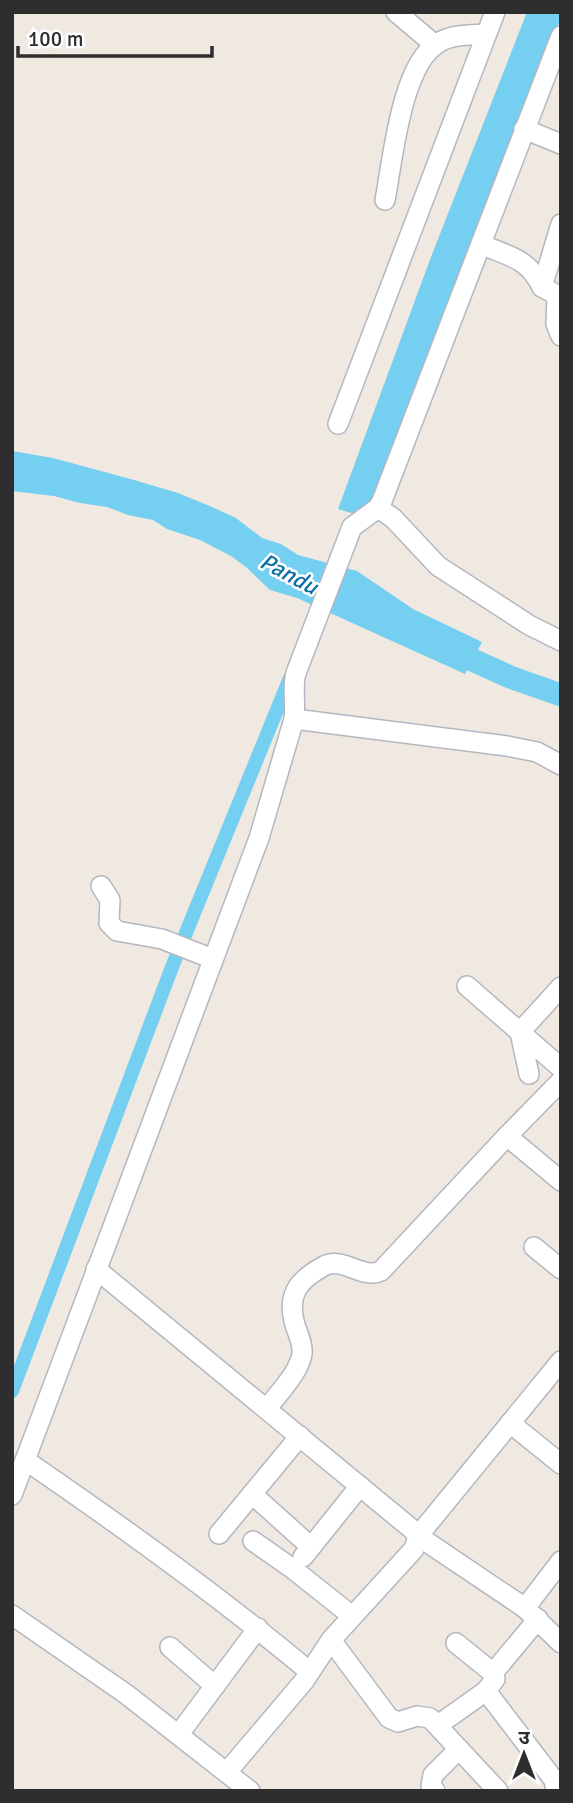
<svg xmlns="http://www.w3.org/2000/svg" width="573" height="1803" font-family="Signika,'Noto Sans Devanagari',sans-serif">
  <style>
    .water { fill: #75cff0 }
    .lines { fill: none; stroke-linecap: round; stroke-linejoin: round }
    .canal { stroke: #75cff0; stroke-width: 14 }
    .river { stroke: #75cff0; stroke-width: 23 }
    .minor-casing { stroke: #b4b7c1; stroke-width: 22 }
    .minor { stroke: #fff; stroke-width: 19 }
    .labels { text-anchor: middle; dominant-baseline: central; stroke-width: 5; stroke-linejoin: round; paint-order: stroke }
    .water-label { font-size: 23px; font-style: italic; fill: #0d6fa3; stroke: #fff }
  </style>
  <rect width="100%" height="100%" fill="#efe9e1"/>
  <!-- water -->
  <g class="water">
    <path d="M 527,12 L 561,12 L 561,17 L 368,518 L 338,509 L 431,257 Z"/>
    <path d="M 12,451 L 53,458 L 134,480 L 178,493 L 212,507 L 236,518 L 262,538 L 281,544 L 298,555 L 357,571 L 413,609 L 482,642 L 465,674 L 297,598 L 270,590 L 246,567 L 231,556 L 200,540 L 167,529 L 153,520 L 128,515 L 107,507 L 80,503 L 54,496 L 12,491 Z"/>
  </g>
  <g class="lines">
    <!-- canal -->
    <path class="canal" d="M 12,1391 L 172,967 L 290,678"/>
    <!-- river -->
    <path class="river" d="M 446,648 L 510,677 L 561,695"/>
    <defs>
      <g id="minor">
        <path d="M 396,12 L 435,45"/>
        <path d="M 524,129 L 561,144"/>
        <path d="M 385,200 C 393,159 401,65 438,43 C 452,34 471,35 486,34"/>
        <path d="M 481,244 C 509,257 527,257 542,287 L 557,295 L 556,324 L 561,336"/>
        <path d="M 542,287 L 561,224"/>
        <path d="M 338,424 L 495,12"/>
        <path d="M 378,508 L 393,518 L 438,566 L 529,625 L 561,641"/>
        <path d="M 294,719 L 507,746 L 537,752 L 561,765"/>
        <path d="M 101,886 L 110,900 L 109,923 L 117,931 L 162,939 L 213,959"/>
        <path d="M 467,986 L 561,1068"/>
        <path d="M 529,1074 L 520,1032 L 561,987"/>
        <path d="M 507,1136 L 561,1181"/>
        <path d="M 534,1247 L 561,1269"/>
        <path d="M 96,1269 L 413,1530 L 418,1536 L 414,1549 L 331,1640 L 304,1681 L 227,1772"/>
        <path d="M 561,1361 L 418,1536 L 525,1608 L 561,1643"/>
        <path d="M 267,1409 C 278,1393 299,1373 302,1354 C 303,1345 299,1336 296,1328 C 286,1297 296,1281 324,1266 C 343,1256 363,1280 381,1271 L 507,1136 L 561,1081"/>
        <path d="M 510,1423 L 561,1464"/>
        <path d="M 300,1436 L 252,1494 L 311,1547"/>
        <path d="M 25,1460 C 123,1527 219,1596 310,1672"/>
        <path d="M 12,1495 L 259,838 L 294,719 C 296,703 292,688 296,673 L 352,527 L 378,508 L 382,501 L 561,36"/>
        <path d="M 219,1534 L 252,1494"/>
        <path d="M 253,1541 L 293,1569 L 352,1616"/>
        <path d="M 303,1557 L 360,1486"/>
        <path d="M 525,1608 L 561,1561"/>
        <path d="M 12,1615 L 126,1694 L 250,1791"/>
        <path d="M 331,1640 L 389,1718 L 398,1722 L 417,1716 L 430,1718 L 498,1791"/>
        <path d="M 170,1647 L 215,1686"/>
        <path d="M 493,1673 L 538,1619"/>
        <path d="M 486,1691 L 554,1780 L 556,1791"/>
        <path d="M 438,1725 L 486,1691 L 495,1679 L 493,1673 L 456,1643"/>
        <path d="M 179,1734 L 258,1628"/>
        <path d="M 435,1791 L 431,1786 L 433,1775 L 459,1749"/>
      </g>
    </defs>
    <!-- minor casing -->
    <use href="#minor" class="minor-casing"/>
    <!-- minor -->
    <use href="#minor" class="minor"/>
  </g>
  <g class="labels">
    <!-- water labels -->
    <g class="water-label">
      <text transform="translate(289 574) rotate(28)">Pandu</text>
    </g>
  </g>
  <!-- border -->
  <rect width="573" height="1803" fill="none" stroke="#2e2e2e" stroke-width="28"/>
  <!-- north arrow -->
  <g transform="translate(524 1754)" stroke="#ffffff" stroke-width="5" paint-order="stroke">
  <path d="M0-5L12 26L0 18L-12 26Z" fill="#2e2e2e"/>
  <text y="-10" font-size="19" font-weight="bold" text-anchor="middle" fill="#2e2e2e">उ</text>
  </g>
  <!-- scale -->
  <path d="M18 46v10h194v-10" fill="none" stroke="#2e2e2e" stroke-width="3.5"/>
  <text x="28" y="46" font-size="21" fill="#2e2e2e" stroke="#ffffff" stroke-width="5" paint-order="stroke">100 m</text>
</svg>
